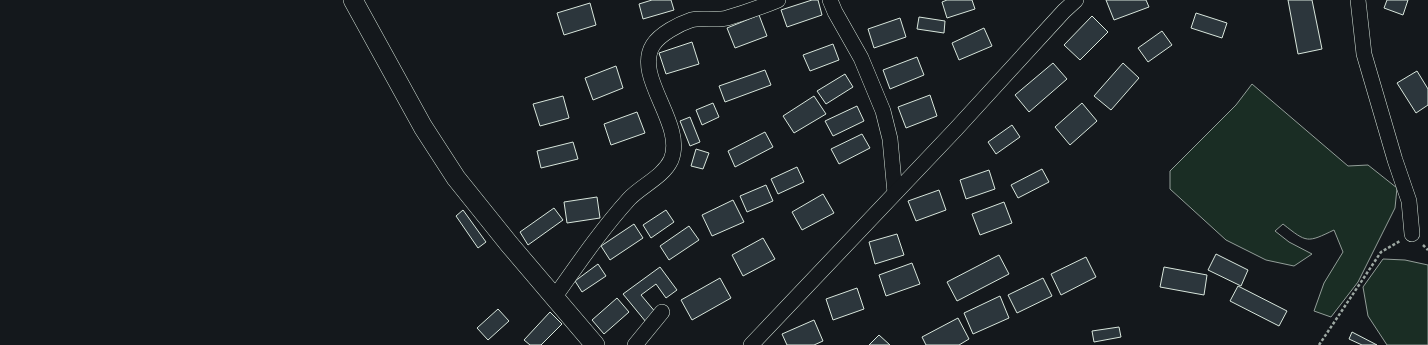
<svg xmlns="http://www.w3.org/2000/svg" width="1428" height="345" font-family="'Space Grotesk',sans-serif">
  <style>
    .green { fill: #1a2d24; stroke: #939e99 }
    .building { fill: #2c363c; stroke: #d8e6dc }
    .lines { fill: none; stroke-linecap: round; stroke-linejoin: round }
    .minor-casing { stroke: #d8e6dc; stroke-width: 16 }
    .tertiary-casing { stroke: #d8e6dc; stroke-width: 20 }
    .path { stroke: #9da8a2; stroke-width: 2.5; stroke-dasharray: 3 2; stroke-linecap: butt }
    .minor { stroke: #14181c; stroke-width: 15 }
    .tertiary { stroke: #14181c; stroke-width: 19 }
  </style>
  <rect width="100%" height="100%" fill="#14181c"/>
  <!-- green -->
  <g class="green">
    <path d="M 1252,84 L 1348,166 L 1368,165 L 1397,188 L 1395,208 L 1358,282 L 1331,317 L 1314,311 L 1324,283 L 1343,252 L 1334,230 C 1307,243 1307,243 1283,224 L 1275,231 L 1289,242 L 1312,254 L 1294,266 L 1266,260 L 1226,240 L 1170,189 L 1170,171 L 1236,105 Z"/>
    <path d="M 1383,259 L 1405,260 L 1428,265 L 1428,345 L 1387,345 L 1368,316 L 1363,287 Z"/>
  </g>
  <!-- building -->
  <g class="building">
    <path d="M 652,0 L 671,0 L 674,10 L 643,19 L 639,4 Z"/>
    <path d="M 812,0 L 818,0 L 822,15 L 787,27 L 781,10 Z"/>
    <path d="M 947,0 L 972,0 L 975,9 L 947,18 L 942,2 Z"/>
    <path d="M 1106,0 L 1146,0 L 1149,7 L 1114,20 Z"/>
    <path d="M 1288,0 L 1312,0 L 1322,49 L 1298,54 Z"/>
    <path d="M 1387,0 L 1408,0 L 1403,15 L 1384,8 Z"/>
    <path d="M 590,3 L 596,25 L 564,35 L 557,13 Z"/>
    <path d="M 1196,13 L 1227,23 L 1222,38 L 1191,28 Z"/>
    <path d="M 759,15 L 767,36 L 735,48 L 727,28 Z"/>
    <path d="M 1092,16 L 1108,32 L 1080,60 L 1064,45 Z"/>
    <path d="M 919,17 L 945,21 L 944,33 L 917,29 Z"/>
    <path d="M 900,18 L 906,37 L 874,48 L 868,29 Z"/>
    <path d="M 984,28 L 992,46 L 959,60 L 952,43 Z"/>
    <path d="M 1162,31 L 1172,45 L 1148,62 L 1138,48 Z"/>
    <path d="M 692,42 L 699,64 L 666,74 L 659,53 Z"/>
    <path d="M 833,44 L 839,60 L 810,71 L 803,55 Z"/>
    <path d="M 917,57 L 924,75 L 890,89 L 883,70 Z"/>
    <path d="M 1053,63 L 1067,79 L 1029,112 L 1015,95 Z"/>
    <path d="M 1123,63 L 1139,78 L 1111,110 L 1094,96 Z"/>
    <path d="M 616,66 L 623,88 L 593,100 L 585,78 Z"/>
    <path d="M 765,70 L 771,85 L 725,102 L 719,86 Z"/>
    <path d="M 1417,71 L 1428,89 L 1428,105 L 1416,113 L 1397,83 Z"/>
    <path d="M 845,74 L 853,87 L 826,104 L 817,91 Z"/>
    <path d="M 930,95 L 937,116 L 906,128 L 898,107 Z"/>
    <path d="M 563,96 L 569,118 L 540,126 L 533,104 Z"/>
    <path d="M 814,96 L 826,114 L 794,133 L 783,116 Z"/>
    <path d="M 713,103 L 719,117 L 702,125 L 696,110 Z"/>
    <path d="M 1082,103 L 1097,121 L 1070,145 L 1055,127 Z"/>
    <path d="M 857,106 L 864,121 L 833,136 L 825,121 Z"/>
    <path d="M 637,112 L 645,133 L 611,145 L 604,124 Z"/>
    <path d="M 690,117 L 700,142 L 690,146 L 680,121 Z"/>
    <path d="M 1012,125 L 1020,137 L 996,154 L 988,142 Z"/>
    <path d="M 765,132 L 773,147 L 735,167 L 728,151 Z"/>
    <path d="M 862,134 L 870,148 L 839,164 L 831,149 Z"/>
    <path d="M 573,142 L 578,159 L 541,168 L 537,151 Z"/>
    <path d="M 696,149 L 709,153 L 703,169 L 691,166 Z"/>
    <path d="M 797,167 L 804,182 L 778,194 L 771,179 Z"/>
    <path d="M 1042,169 L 1049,182 L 1018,198 L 1011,185 Z"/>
    <path d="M 989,170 L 995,189 L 966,199 L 960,180 Z"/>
    <path d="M 766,185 L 773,201 L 747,212 L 740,196 Z"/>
    <path d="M 939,190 L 946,210 L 916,221 L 908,201 Z"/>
    <path d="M 823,194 L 834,213 L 802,230 L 792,212 Z"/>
    <path d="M 597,197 L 600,218 L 567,223 L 564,202 Z"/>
    <path d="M 733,200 L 744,222 L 712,236 L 702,215 Z"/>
    <path d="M 1004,202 L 1012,223 L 980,235 L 972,214 Z"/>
    <path d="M 554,208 L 563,220 L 528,245 L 520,232 Z"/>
    <path d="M 463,210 L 486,242 L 478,248 L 456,216 Z"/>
    <path d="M 666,210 L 674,222 L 651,238 L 643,225 Z"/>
    <path d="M 634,224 L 643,238 L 610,260 L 601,246 Z"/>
    <path d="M 689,226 L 699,240 L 669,260 L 660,246 Z"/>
    <path d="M 897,234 L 904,255 L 875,264 L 869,242 Z"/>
    <path d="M 763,238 L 775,259 L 743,276 L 732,255 Z"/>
    <path d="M 1216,254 L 1248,270 L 1241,286 L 1208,270 Z"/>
    <path d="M 999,255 L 1009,274 L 957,301 L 947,282 Z"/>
    <path d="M 1086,257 L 1096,277 L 1061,295 L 1051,274 Z"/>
    <path d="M 912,263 L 920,284 L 886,296 L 879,275 Z"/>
    <path d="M 598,264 L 606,276 L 582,292 L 575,281 Z"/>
    <path d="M 660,267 L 677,290 L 666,298 L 656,284 L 641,295 L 657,314 L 646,322 L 623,294 Z"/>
    <path d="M 1164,267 L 1207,275 L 1204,295 L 1160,287 Z"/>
    <path d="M 720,278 L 731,298 L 692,320 L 681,300 Z"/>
    <path d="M 1043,278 L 1052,296 L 1017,313 L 1008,295 Z"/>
    <path d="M 1238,286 L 1287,311 L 1279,326 L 1230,301 Z"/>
    <path d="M 857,288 L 864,309 L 833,320 L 826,299 Z"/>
    <path d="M 1000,296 L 1009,318 L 973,334 L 964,313 Z"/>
    <path d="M 617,298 L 629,312 L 604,334 L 592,320 Z"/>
    <path d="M 498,309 L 509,321 L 488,340 L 477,328 Z"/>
    <path d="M 550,312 L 562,324 L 541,345 L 530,345 L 524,340 Z"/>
    <path d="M 958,318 L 969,339 L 959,345 L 926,345 L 922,337 Z"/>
    <path d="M 814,320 L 823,341 L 814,345 L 787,345 L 782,334 Z"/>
    <path d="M 1119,327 L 1121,337 L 1094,342 L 1092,331 Z"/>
    <path d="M 1352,332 L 1377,345 L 1362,345 L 1349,339 Z"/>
    <path d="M 879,335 L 890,345 L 869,345 Z"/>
  </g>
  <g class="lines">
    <defs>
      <g id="minor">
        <path d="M 830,0 L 835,12 L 861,58 L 883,111 L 890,139 L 895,193"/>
        <path d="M 1358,0 L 1364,54 L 1395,160 L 1409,201 L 1412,234"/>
        <path d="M 554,298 C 578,264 601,230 629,199 C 641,186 663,177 671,160 C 686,124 633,77 653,45 C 660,34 679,24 691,20 C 702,17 715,21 727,18 C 744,13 761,7 778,0"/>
        <path d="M 635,345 L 662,312"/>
        <path d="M 751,345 L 956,129 L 1064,11 L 1076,0"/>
      </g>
      <path id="tertiary" d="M 353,0 L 423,127 L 456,178 L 509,244 L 595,345"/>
    </defs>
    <!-- minor casing -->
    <use href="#minor" class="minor-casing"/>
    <!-- tertiary casing -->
    <use href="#tertiary" class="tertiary-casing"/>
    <!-- path -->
    <g class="path">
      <path d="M 1423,245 L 1428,250"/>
      <path d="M 1319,345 L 1381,252 L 1400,241"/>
    </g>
    <!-- minor -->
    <use href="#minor" class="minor"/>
    <!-- tertiary -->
    <use href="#tertiary" class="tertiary"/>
  </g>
</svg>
